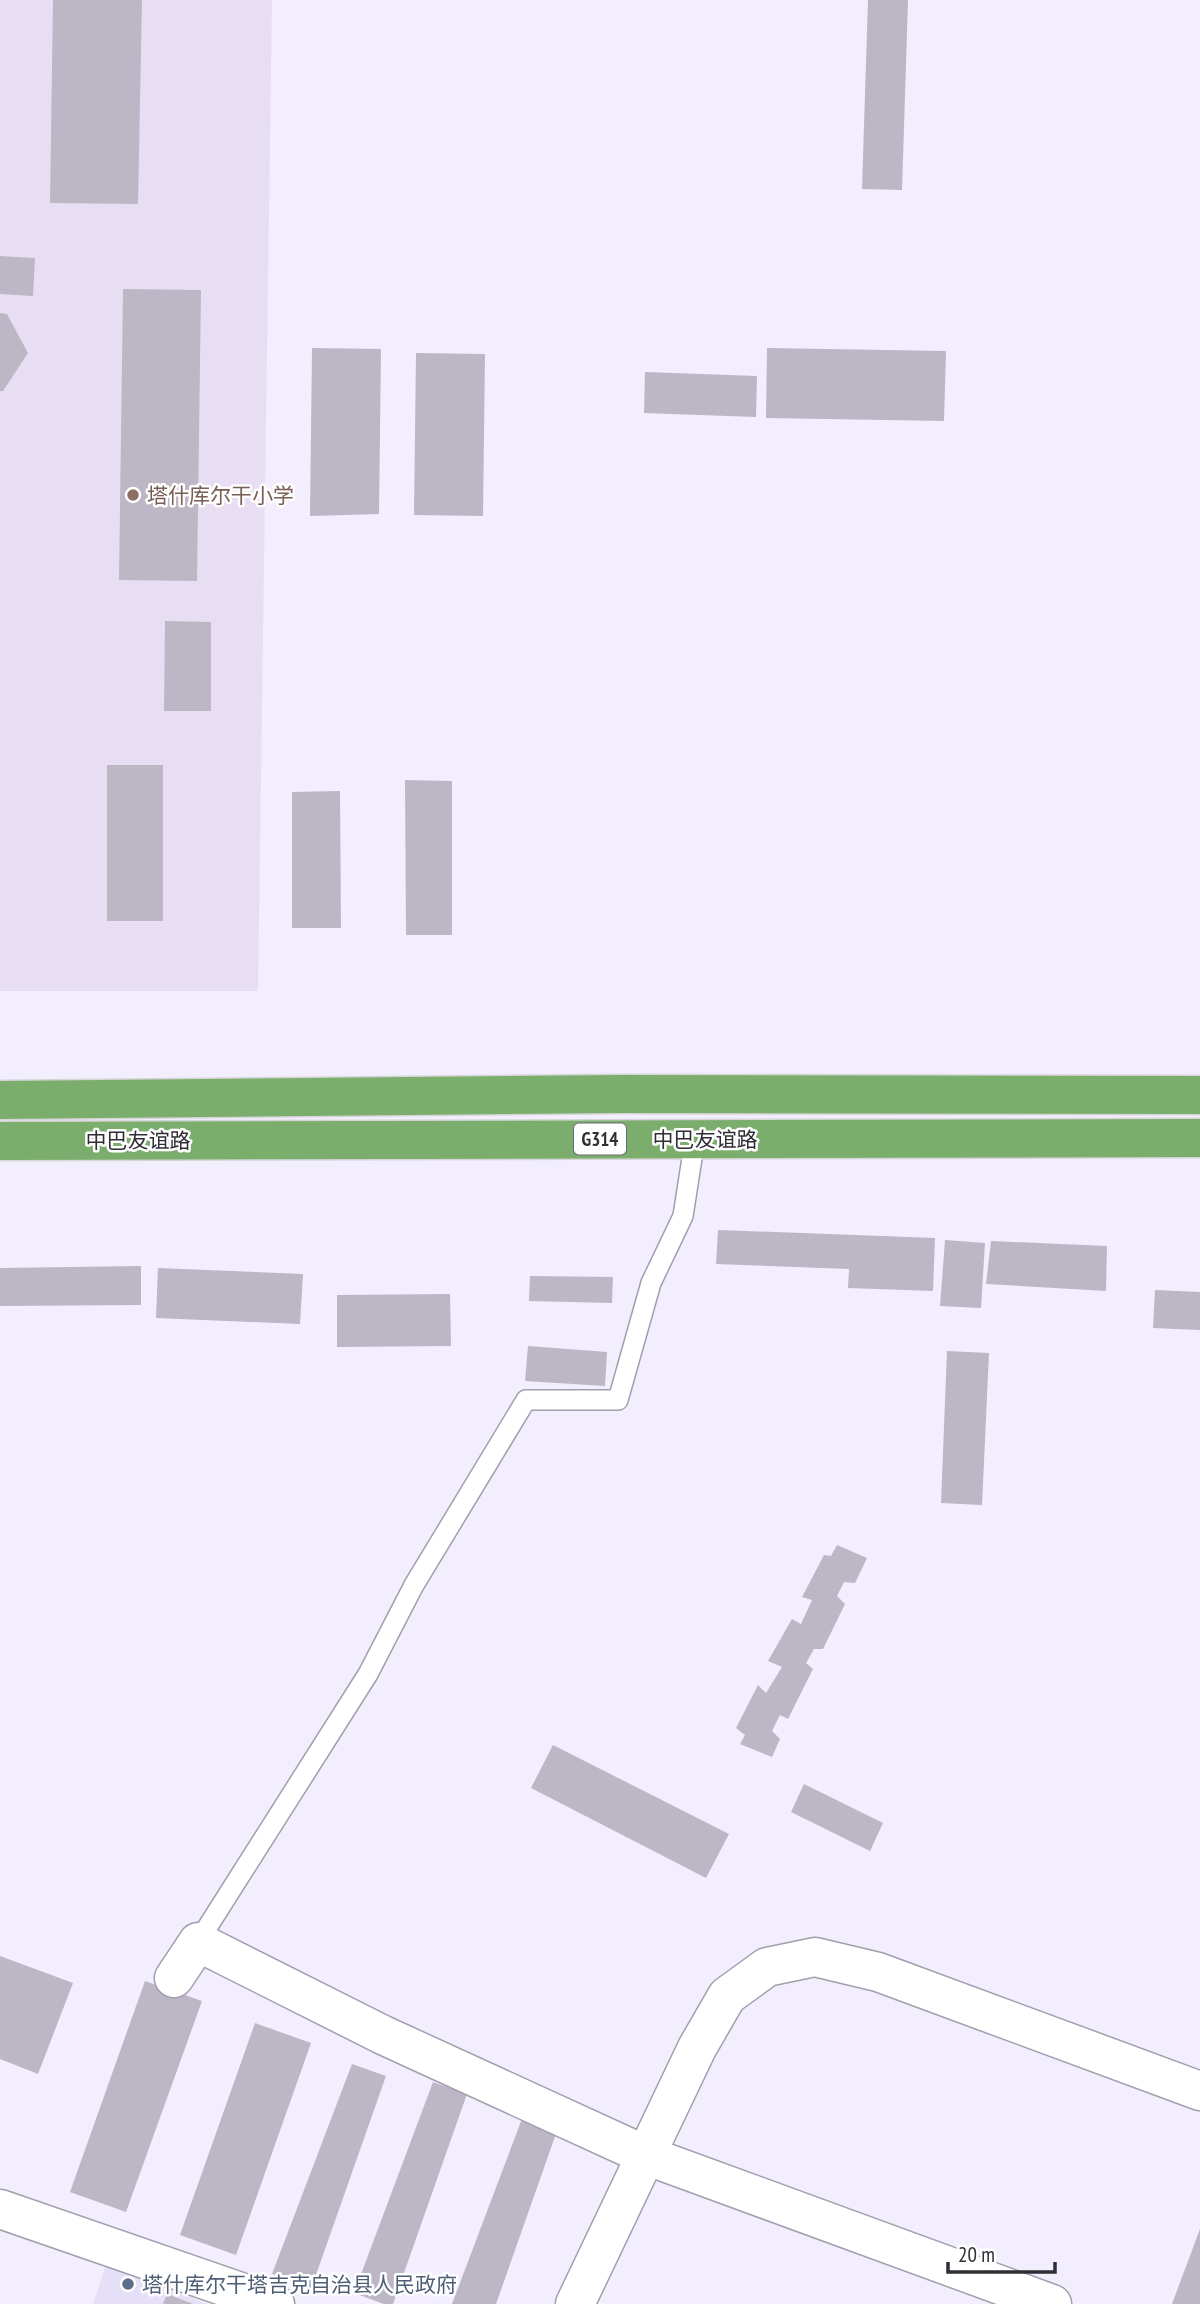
<svg xmlns="http://www.w3.org/2000/svg" width="1200" height="2304" font-family="'PT Sans Narrow','Noto Sans SC',sans-serif">
  <style>
    .built { fill: #e5e0f7 }
    .education { fill: #e8def3 }
    .building { fill: #bcb6c5 }
    .lines { fill: none; stroke-linecap: round; stroke-linejoin: round }
    .lane-casing { stroke: #a29ead; stroke-width: 22 }
    .street-casing { stroke: #a29ead; stroke-width: 41 }
    .highway-casing { stroke: #d5d5d6; stroke-width: 41 }
    .lane { stroke: #fff; stroke-width: 19 }
    .street { stroke: #fff; stroke-width: 38 }
    .highway { stroke: #7bad6d; stroke-width: 38 }
    .education-dot { fill: #8d6e63; stroke: #fefefe; stroke-width: 2.5 }
    .service-dot { fill: #5c6f8a; stroke: #fefefe; stroke-width: 2.5 }
    .labels { text-anchor: middle; dominant-baseline: central; stroke-width: 5; stroke-linejoin: round; paint-order: stroke }
    .shield { fill: #fefefe; stroke: #6d6c71; stroke-width: 2 }
    .shield-label { font-size: 19px; font-weight: bold; fill: #2f2e34 }
    .education-label { font-size: 21px; fill: #785e54; stroke: #fefefe; text-anchor: start }
    .street-label { font-size: 21px; fill: #2f2e34; stroke: #fefefe }
    .service-label { font-size: 21px; fill: #4e5e75; stroke: #fefefe; text-anchor: start }
  </style>
  <rect width="100%" height="100%" fill="#f2eefe"/>
  <!-- built -->
  <path class="built" d="M 106,2265 L 207,2304 L 93,2304 Z"/>
  <!-- education -->
  <path class="education" d="M 0,0 L 272,0 L 258,991 L 0,991 Z"/>
  <!-- building -->
  <g class="building">
    <path d="M 53,0 L 142,0 L 138,204 L 50,203 Z"/>
    <path d="M 868,0 L 908,0 L 902,190 L 862,189 Z"/>
    <path d="M 0,256 L 35,258 L 33,296 L 0,294 Z"/>
    <path d="M 123,289 L 201,290 L 197,581 L 119,580 Z"/>
    <path d="M 0,313 L 7,314 L 28,353 L 3,391 L 0,391 Z"/>
    <path d="M 312,348 L 381,349 L 379,514 L 310,516 Z"/>
    <path d="M 767,348 L 946,351 L 944,421 L 766,418 Z"/>
    <path d="M 416,353 L 485,354 L 483,516 L 414,515 Z"/>
    <path d="M 645,372 L 757,376 L 756,417 L 644,413 Z"/>
    <path d="M 165,621 L 211,622 L 211,711 L 164,711 Z"/>
    <rect x="107" y="765" width="56" height="156"/>
    <path d="M 405,780 L 452,781 L 452,935 L 406,935 Z"/>
    <path d="M 340,791 L 341,928 L 292,928 L 292,792 Z"/>
    <path d="M 718,1230 L 935,1238 L 933,1291 L 848,1288 L 849,1269 L 716,1264 Z"/>
    <path d="M 945,1240 L 985,1243 L 981,1308 L 940,1306 Z"/>
    <path d="M 991,1241 L 1107,1246 L 1106,1291 L 986,1284 Z"/>
    <path d="M 141,1266 L 141,1305 L 0,1306 L 0,1268 Z"/>
    <path d="M 158,1268 L 303,1274 L 300,1324 L 156,1318 Z"/>
    <path d="M 530,1276 L 613,1277 L 612,1303 L 529,1301 Z"/>
    <path d="M 1155,1290 L 1200,1292 L 1200,1330 L 1153,1328 Z"/>
    <path d="M 450,1294 L 451,1346 L 337,1347 L 337,1295 Z"/>
    <path d="M 528,1346 L 607,1352 L 605,1386 L 525,1381 Z"/>
    <path d="M 947,1351 L 989,1353 L 982,1505 L 941,1503 Z"/>
    <path d="M 837,1545 L 867,1558 L 855,1583 L 844,1582 L 837,1596 L 845,1604 L 823,1649 L 814,1649 L 806,1663 L 813,1669 L 788,1719 L 780,1715 L 772,1731 L 780,1739 L 772,1757 L 740,1744 L 745,1735 L 736,1728 L 758,1685 L 766,1693 L 782,1667 L 768,1661 L 792,1619 L 801,1624 L 812,1600 L 802,1597 L 824,1555 L 831,1556 Z"/>
    <path d="M 553,1745 L 729,1834 L 706,1878 L 531,1788 Z"/>
    <path d="M 804,1784 L 883,1823 L 870,1851 L 791,1812 Z"/>
    <path d="M 0,1956 L 73,1983 L 38,2074 L 0,2059 Z"/>
    <path d="M 145,1981 L 202,2001 L 126,2212 L 70,2192 Z"/>
    <path d="M 255,2023 L 311,2043 L 236,2255 L 180,2235 Z"/>
    <path d="M 352,2064 L 386,2076 L 311,2289 L 272,2274 Z"/>
    <path d="M 433,2082 L 467,2094 L 393,2304 L 384,2304 L 354,2293 Z"/>
    <path d="M 523,2116 L 558,2128 L 496,2304 L 452,2304 Z"/>
    <path d="M 1200,2229 L 1200,2304 L 1172,2304 Z"/>
    <path d="M 167,2294 L 193,2304 L 163,2304 Z"/>
  </g>
  <g class="lines">
    <defs>
      <path id="lane" d="M 198,1942 L 368,1674 L 414,1585 L 526,1400 L 618,1400 L 651,1283 L 683,1216 L 695,1139"/>
      <g id="street">
        <path d="M 174,1978 L 198,1942 L 383,2035 L 645,2155 L 1052,2304"/>
        <path d="M 0,2209 L 275,2304"/>
        <path d="M 575,2304 L 697,2048 L 727,1996 L 767,1967 L 815,1957 L 878,1972 L 1200,2091"/>
      </g>
      <g id="highway">
        <path d="M 0,1100 L 620,1094 L 1200,1095"/>
        <path d="M 0,1141 L 1200,1138"/>
      </g>
    </defs>
    <!-- lane casing -->
    <use href="#lane" class="lane-casing"/>
    <!-- street casing -->
    <use href="#street" class="street-casing"/>
    <!-- highway casing -->
    <use href="#highway" class="highway-casing"/>
    <!-- lane -->
    <use href="#lane" class="lane"/>
    <!-- street -->
    <use href="#street" class="street"/>
    <!-- highway -->
    <use href="#highway" class="highway"/>
  </g>
  <!-- markers -->
  <circle class="education-dot" cx="133" cy="495" r="7"/>
  <circle class="service-dot" cx="128" cy="2284" r="7"/>
  <g class="labels">
    <!-- shield labels -->
    <rect class="shield" x="574" y="1123.5" width="52" height="31" rx="5"/>
    <g class="shield-label">
      <text x="600" y="1139">G314</text>
    </g>
    <!-- education labels -->
    <g class="education-label">
      <text x="147" y="495">塔什库尔干小学</text>
    </g>
    <!-- street labels -->
    <g class="street-label">
      <text x="705" y="1139">中巴友谊路</text>
      <text x="138" y="1140">中巴友谊路</text>
    </g>
    <!-- service labels -->
    <g class="service-label">
      <text x="142" y="2284">塔什库尔干塔吉克自治县人民政府</text>
    </g>
  </g>
  <!-- scale -->
  <path d="M948 2262v10h107v-10" fill="none" stroke="#2f2e34" stroke-width="3.5"/>
  <text x="958" y="2262" font-size="21" fill="#2f2e34" stroke="#fefefe" stroke-width="5" paint-order="stroke">20 m</text>
</svg>
